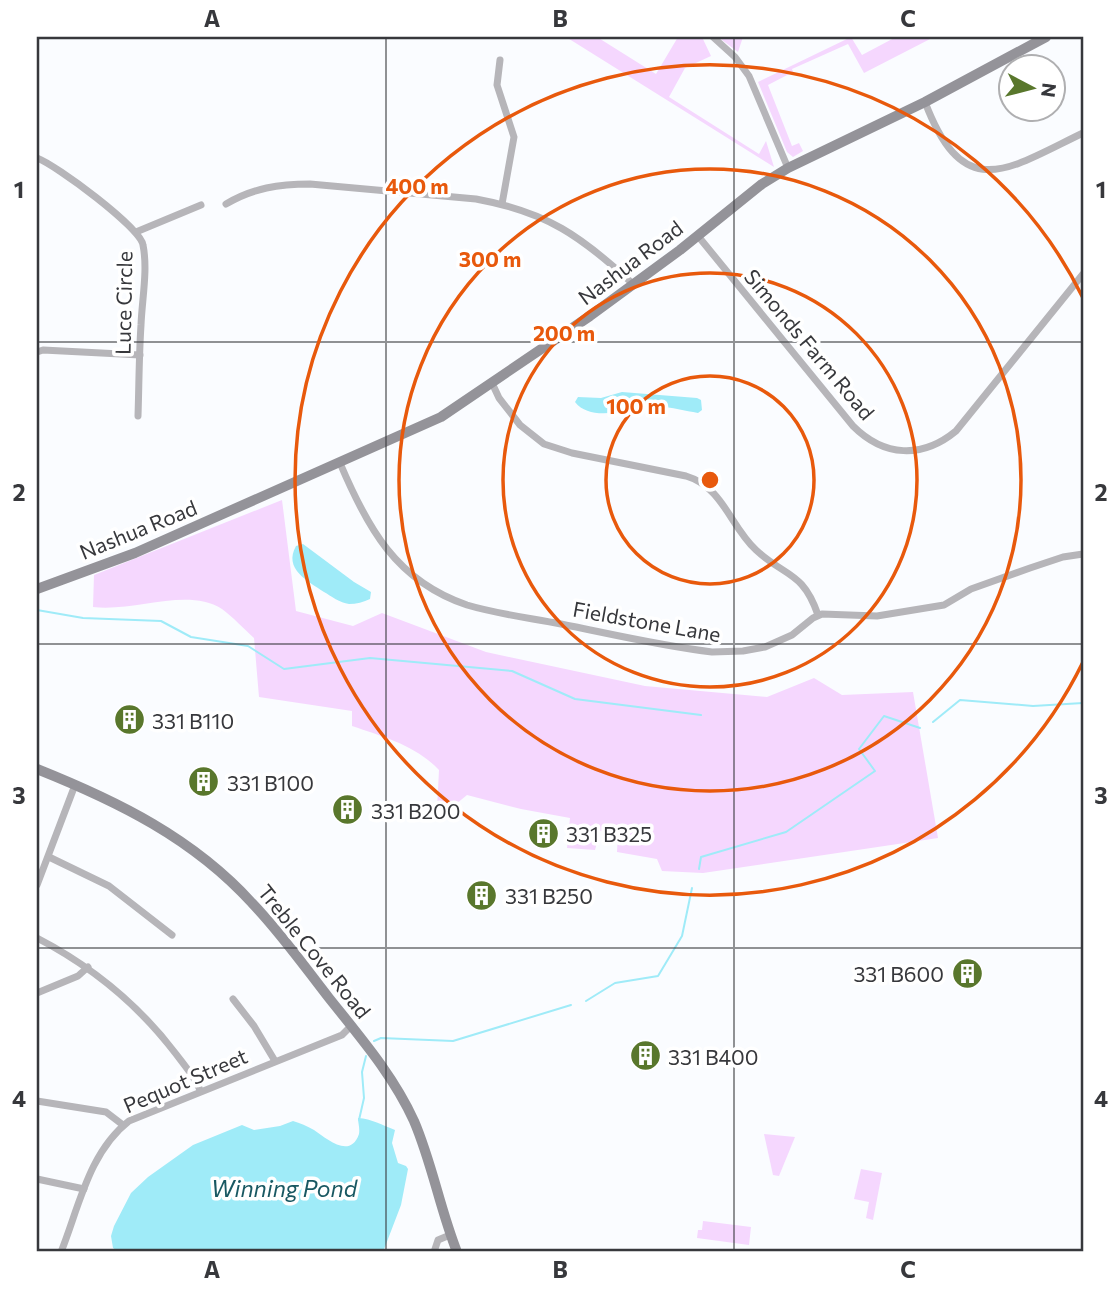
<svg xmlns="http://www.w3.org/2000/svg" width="1120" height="1289" font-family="Commissioner,sans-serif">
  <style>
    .green { fill: #f5d7fe }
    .water { fill: #9febf8 }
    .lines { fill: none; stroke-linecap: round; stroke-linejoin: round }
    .stream { stroke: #9febf8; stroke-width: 2 }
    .street { stroke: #b6b5b9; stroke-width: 7 }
    .secondary { stroke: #949399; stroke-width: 10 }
    .grid { fill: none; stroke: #37383c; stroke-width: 2; stroke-opacity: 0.55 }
    .ring { fill: none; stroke: #e8590c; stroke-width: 3.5 }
    .labels { text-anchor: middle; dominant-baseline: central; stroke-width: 7; stroke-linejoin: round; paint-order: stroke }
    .street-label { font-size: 21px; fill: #37383c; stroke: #fff }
    .poi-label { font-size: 21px; fill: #37383c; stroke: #fff; text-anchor: start }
    .water-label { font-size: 23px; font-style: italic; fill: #195862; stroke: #fff }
    .centre { fill: #e8590c; stroke: #fff; stroke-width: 3.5 }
    .ring-label { font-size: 21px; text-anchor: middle; font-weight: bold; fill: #e8590c; stroke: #fff; stroke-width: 7; stroke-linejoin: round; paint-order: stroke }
    .neatline { fill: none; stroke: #37383c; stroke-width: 2.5 }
    .grid-label { font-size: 23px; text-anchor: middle; font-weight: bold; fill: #37383c }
  </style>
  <rect width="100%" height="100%" fill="#fafcff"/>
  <!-- green -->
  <g class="green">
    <path d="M 566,37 L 597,37 L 656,74 L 678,37 L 702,37 L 711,56 L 685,68 L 669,97 L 759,154 L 766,141 L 774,167 Z"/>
    <path d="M 718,37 L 743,37 L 738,52 Z"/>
    <path d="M 851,37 L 862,55 L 896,37 L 934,37 L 864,73 L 848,44 L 792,69 L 793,72 L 768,85 L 792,146 L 799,143 L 803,151 L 793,157 L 787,152 L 758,82 Z"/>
    <path d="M 282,500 L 296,611 L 353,626 L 382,613 L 486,652 L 645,686 L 767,697 L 814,678 L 842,695 L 913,692 L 938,838 L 703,873 L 662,871 L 657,859 L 617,852 L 618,833 L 600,831 L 595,850 L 567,848 L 570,818 L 521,809 L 467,795 L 450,809 L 437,809 L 439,770 C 415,745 384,737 352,726 L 352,711 L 259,697 L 254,638 C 244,629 233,617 222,609 C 187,587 136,612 93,607 L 94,575 Z"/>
    <path d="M 764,1134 L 795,1137 L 779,1176 L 773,1175 Z"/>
    <path d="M 861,1169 L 882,1173 L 873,1220 L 866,1218 L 869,1202 L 854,1199 Z"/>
    <path d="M 703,1221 L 751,1227 L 749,1245 L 697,1238 L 698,1230 L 702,1230 Z"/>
  </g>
  <!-- water -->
  <g class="water">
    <path d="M 622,392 L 697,398 L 701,400 L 702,410 L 698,413 C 684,411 669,406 655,407 C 632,407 592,424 575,402 L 578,397 L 601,398 Z"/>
    <path d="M 303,544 L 354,582 L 371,592 L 370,599 C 364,602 356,604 349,604 C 340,603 331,596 324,592 C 308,581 283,569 296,546 Z"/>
    <path d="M 358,1118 C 372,1119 382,1125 395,1130 L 392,1143 L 398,1163 L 406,1166 L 408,1169 L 401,1205 L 383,1252 L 119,1252 L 113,1248 L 111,1236 L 114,1226 L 131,1193 L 148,1177 L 193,1145 L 242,1125 L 254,1130 L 280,1126 L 293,1121 C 300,1123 307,1126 314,1130 C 326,1138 350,1160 359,1134 C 360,1128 358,1123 358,1118 Z"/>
  </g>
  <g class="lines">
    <!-- stream -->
    <g class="stream">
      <path d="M 37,610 L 83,618 L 161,621 L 191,637 L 248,646 L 284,669 L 370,658 L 512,671 L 575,699 L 701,715"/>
      <path d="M 933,722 L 960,700 L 1033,706 L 1083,703"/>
      <path d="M 699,869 L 701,857 L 786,832 L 875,771 L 859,749 L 884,716 L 920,728"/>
      <path d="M 586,1001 L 615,983 L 658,976 L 682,936 L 692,888"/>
      <path d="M 374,1041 L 381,1038 L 453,1041 L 571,1005"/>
      <path d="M 359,1120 L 364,1098 L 362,1072 L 366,1056"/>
    </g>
    <!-- street -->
    <g class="street">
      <path d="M 713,37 L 735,57 L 749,76 L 788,168"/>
      <path d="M 500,60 L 497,85 L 514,137 L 502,204"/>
      <path d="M 925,102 C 964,205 1008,169 1083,133"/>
      <path d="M 37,158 C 56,165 140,227 143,245 C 148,270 142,299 141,325 C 139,355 139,386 138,416"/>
      <path d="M 226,204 C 253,188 279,184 310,184 L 476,199 C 547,212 581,236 633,284"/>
      <path d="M 136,232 L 201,205"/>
      <path d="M 698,236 L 853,426 C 884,457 922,459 956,431 L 1083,274"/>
      <path d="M 37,352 L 43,350 L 140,355"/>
      <path d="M 492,383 L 499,398 L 520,425 L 544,444 L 572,453 L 686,476 C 723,487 730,526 756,550 C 785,577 803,571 818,615"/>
      <path d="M 340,463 C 367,527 396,581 467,605 C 497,614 530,618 561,624 C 611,634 661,646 712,652 L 743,651 L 765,647 L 792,635 L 813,618 L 822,614 L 877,616 L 944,605 L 971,589 L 1030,568 L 1063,557 L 1083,554"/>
      <path d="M 49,857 L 109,886 L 172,935"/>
      <path d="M 37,885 L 75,785"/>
      <path d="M 37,938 C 93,967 138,1004 176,1054 C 185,1066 195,1077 200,1090"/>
      <path d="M 37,993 L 78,976 L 88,967"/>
      <path d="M 233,999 L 254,1026 L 275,1061"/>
      <path d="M 37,1101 L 106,1112 L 123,1125"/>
      <path d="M 37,1179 L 84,1189"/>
      <path d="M 61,1252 C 79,1207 89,1152 129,1121 L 342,1035 L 351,1026"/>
      <path d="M 434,1252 L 438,1240 L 450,1235"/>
    </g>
    <!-- secondary -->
    <g class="secondary">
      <path d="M 37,589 L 135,553 L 441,417 L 590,316 L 680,250 L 762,184 L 788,168 L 925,102 L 1046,37"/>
      <path d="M 37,769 C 117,801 193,838 252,903 C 280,932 304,966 329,998 C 360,1037 393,1075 414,1121 C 432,1163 440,1209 457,1252"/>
    </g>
  </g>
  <!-- grid -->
  <path class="grid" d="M 386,37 L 386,1252M 734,37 L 734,1252M 37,342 L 1083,342M 37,644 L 1083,644M 37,948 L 1083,948"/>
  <!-- distance rings -->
  <g class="ring">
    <circle cx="710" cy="480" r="104"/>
    <circle cx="710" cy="480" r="207"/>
    <circle cx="710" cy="480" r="311"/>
    <path d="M1083 662A415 415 0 1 1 1083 298"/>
  </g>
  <!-- icons -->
  <defs>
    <symbol id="building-disc" viewBox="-11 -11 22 22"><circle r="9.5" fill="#59772c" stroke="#fff"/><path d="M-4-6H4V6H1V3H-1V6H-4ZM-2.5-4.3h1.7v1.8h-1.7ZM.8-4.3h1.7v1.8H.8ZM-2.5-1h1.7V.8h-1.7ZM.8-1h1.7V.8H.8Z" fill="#fff"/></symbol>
  </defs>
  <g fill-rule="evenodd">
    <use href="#building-disc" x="112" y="702" width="35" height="35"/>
    <use href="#building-disc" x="186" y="764" width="35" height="35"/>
    <use href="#building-disc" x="330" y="792" width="35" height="35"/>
    <use href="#building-disc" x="526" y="816" width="35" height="35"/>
    <use href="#building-disc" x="464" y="878" width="35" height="35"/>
    <use href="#building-disc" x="950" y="956" width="35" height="35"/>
    <use href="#building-disc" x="628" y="1038" width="35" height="35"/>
  </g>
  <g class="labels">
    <!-- street labels -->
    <g class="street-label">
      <text transform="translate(630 262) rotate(-37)">Nashua Road</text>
      <text transform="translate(123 303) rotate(-89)">Luce Circle</text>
      <text transform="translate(810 344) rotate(50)">Simonds Farm Road</text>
      <text transform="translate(138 529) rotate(-22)">Nashua Road</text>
      <text transform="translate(647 621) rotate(10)">Fieldstone Lane</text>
      <text transform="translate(315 951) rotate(51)">Treble Cove Road</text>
      <text transform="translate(185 1080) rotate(-23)">Pequot Street</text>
    </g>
    <!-- poi labels -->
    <g class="poi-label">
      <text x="152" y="720">331 B110</text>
      <text x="227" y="782">331 B100</text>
      <text x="371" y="810">331 B200</text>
      <text x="566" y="833">331 B325</text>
      <text x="505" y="895">331 B250</text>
      <text x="944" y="973" text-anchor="end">331 B600</text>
      <text x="668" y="1056">331 B400</text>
    </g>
    <!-- water labels -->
    <g class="water-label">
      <text x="284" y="1188">Winning Pond</text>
    </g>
  </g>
  <circle cx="710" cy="480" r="10" class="centre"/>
  <g class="ring-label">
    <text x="417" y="194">400 m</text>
    <text x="490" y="267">300 m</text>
    <text x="564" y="341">200 m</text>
    <text x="636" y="414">100 m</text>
  </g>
  <!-- border -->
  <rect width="1120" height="1289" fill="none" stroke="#ffffff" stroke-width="77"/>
  <!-- north arrow -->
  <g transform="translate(1032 88) rotate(97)"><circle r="33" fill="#ffffff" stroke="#afafb1" stroke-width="2"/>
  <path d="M0-5L12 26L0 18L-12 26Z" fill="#59772c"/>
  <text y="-10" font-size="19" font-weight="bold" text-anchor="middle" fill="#37383c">N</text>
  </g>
  <rect x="38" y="38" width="1044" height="1212" class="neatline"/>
  <g class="grid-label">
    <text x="212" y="27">A</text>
    <text x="560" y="27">B</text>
    <text x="908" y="27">C</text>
    <text x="19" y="198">1</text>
    <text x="1101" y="198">1</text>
    <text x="19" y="501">2</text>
    <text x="1101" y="501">2</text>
    <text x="19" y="804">3</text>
    <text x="1101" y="804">3</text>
    <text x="19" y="1107">4</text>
    <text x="1101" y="1107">4</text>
    <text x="212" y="1278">A</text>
    <text x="560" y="1278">B</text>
    <text x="908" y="1278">C</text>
  </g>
</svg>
